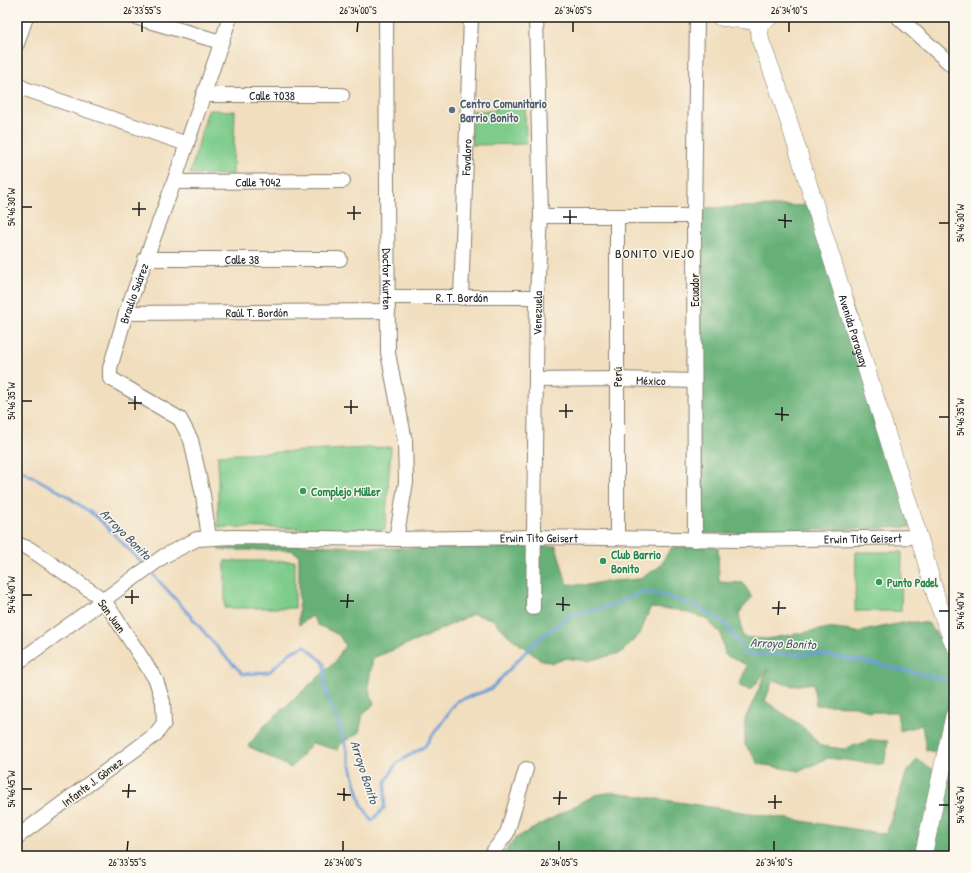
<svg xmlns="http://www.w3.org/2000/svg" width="971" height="873" font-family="'Patrick Hand',sans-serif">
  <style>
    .green { fill: #7ecc8b; stroke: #4d7454 }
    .forest { fill: #66b077; stroke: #41664a }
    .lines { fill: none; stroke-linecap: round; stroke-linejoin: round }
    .stream { stroke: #6b9dd6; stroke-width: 3 }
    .minor-casing { stroke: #867d6d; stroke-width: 16 }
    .major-casing { stroke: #867d6d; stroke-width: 18 }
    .minor { stroke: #fff; stroke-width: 14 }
    .major { stroke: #fff; stroke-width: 17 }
    .ticks { fill: none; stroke: #1c1c1c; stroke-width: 1.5 }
    .service-dot { fill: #5c6f8a; stroke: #fbf7ec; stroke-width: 1.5 }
    .leisure-dot { fill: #2e9e5b; stroke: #fbf7ec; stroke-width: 1.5 }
    .labels { text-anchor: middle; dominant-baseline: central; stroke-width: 3; stroke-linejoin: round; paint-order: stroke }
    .street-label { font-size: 12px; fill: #1c1c1c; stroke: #fbf7ec }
    .service-label { font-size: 12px; font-weight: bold; fill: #4e5e75; stroke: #fbf7ec; text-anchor: start }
    .leisure-label { font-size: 12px; font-weight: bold; fill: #27864d; stroke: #fbf7ec; text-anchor: start }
    .neighbourhood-label { font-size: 13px; letter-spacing: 1px; fill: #1c1c1c; stroke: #fbf7ec }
    .water-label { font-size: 13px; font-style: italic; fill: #405670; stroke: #fbf7ec }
    .neatline { fill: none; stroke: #1c1c1c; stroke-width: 1.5 }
    .ticks-label { font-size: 10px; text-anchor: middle; fill: #1c1c1c }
  </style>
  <rect width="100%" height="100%" fill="#fbf7ec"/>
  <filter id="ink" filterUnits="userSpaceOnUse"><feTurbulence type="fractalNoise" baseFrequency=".025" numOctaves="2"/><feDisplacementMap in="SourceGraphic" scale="8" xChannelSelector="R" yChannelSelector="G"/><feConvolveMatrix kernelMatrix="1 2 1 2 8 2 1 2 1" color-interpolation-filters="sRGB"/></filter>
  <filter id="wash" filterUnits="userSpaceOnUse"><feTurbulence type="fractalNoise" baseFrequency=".012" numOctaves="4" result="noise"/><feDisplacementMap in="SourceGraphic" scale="16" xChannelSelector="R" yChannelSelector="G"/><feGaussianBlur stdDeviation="0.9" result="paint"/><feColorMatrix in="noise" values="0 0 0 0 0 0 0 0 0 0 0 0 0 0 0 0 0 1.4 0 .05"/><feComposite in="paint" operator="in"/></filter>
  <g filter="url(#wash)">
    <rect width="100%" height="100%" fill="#f1debe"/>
    <!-- green -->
    <g class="green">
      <path d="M 525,105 L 526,144 L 472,145 L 471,111 L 495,111 L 495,106 Z"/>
      <path d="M 208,110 L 235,111 L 233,175 L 190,174 Z"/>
      <path d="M 391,447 L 385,530 L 218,527 L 218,455 Z"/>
      <path d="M 856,552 L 902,552 L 901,611 L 855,611 Z"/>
      <rect x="225" y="561" width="70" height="47"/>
    </g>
    <!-- forest -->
    <g class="forest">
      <path d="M 820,205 L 918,527 L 699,534 L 699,208 Z"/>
      <path d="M 217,542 L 392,548 L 482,548 L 556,546 L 567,584 L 588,585 L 602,582 L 640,579 L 659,567 L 671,548 L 693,545 L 718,547 L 719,582 L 743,583 L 752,597 L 739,613 L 743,637 L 766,639 L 829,628 L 857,632 L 907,622 L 928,623 L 938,636 L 954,650 L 954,756 L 926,750 L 922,725 L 900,731 L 897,712 L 870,712 L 856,706 L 816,705 L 813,683 L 792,686 L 773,680 L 765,701 L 802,726 L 821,746 L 844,749 L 871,740 L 888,741 L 884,765 L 828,758 L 800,771 L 759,764 L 745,745 L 745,719 L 768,669 L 751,690 L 739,686 L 747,665 L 725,655 L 721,634 L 705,618 L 677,610 L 650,608 L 640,634 L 621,653 L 586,661 L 566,658 L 553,663 L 539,659 L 509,636 L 492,619 L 473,614 L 423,638 L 373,658 L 368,686 L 374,704 L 363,714 L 359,733 L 341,743 L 338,750 L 312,743 L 291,768 L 248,746 L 264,726 L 335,662 L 345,645 L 339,635 L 318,625 L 312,616 L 299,625 L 299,555 L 291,550 L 219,550 Z"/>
      <path d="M 917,759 L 944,777 L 954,781 L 954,856 L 502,856 L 514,839 L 595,795 L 613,792 L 886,834 L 906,774 Z"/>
    </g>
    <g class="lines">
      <!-- stream -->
      <g class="stream">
        <path d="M 17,468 L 64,494 L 97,517 L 145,566"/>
        <path d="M 150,571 L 187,612 L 222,653 L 243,674 L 269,672 L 291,652 L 305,646 L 324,663 L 325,688 L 344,740 L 361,803 L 372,821 L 384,808 L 386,781 L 397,763 L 425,746 L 457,701 L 491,689 L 532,645 L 568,616 L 610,606 L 641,592 L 659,594 L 697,606 L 726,624 L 746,654 L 820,654 L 866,662 L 934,677 L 954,683"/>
      </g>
    </g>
  </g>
  <g filter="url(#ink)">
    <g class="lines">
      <defs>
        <g id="minor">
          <path d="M 135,17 L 221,42"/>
          <path id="s1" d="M 386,17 L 388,353 L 405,441 L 406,482 L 396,539"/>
          <path d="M 898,17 L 954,67"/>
          <path d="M 17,44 L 26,17"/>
          <path d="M 17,84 L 25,89 L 187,144"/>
          <path id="s2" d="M 203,95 L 342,95"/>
          <path id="s3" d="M 174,182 L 343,181"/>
          <path d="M 541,216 L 694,216"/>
          <path d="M 617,216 L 617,538"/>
          <path id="s4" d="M 145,259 L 340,259"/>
          <path id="s5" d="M 388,297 L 537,297"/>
          <path id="s6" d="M 461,298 L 471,17"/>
          <path id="s7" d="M 126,313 L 388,311"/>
          <path id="s8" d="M 537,380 L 617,379 L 694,381"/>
          <path id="s9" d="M 209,538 L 203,495 L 191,440 L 180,419 L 110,378 L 110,368 L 126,313 L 174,182 L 230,17"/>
          <path d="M 695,540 L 694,216 L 697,17"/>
          <path d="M 17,544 L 30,549 L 104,600 L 156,680 L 163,702 L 164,723 L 155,735 L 17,837"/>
          <path id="s10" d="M 533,608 L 537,297 L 541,216 L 536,17"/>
          <path id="s11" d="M 17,663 L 164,556 L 197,539 L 232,537 L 396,539 L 534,537 L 737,540 L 919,537"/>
          <path d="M 490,856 L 507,833 L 526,769"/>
        </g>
        <g id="major">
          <path d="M 720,17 C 731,18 762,25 770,17"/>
          <path id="s12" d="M 757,17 L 761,42 L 778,87 L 919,537 L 938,603 L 954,645"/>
          <path d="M 923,856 L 954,716"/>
        </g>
      </defs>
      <!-- minor casing -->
      <use href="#minor" class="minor-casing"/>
      <!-- major casing -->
      <use href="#major" class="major-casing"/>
      <!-- minor -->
      <use href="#minor" class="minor"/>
      <!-- major -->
      <use href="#major" class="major"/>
    </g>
  </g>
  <!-- ticks -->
  <path class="ticks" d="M 142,32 L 142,22M 357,32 L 358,22M 573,32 L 573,22M 789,32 L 789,22M 22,207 L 32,207M 132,209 L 146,209M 347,213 L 361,213M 139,216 L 139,202M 563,217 L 577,217M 354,220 L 354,206M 778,220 L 792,221M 939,223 L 949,223M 570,224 L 570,210M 785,228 L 785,214M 22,401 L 32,401M 128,403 L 142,403M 344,407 L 358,407M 135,410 L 135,396M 559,411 L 573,411M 351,414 L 351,400M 775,414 L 789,415M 939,417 L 949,417M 566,418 L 566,404M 782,421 L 782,407M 22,595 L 32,595M 125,597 L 139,597M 340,601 L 354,601M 132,604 L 132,590M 556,604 L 570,605M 347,608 L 348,594M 772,608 L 786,608M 563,611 L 563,597M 939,611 L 949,611M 778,615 L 779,601M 22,789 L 32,789M 122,791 L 136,791M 337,794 L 351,795M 128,798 L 129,784M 553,798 L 567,798M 344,801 L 344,788M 768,802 L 782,802M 559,805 L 560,791M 939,805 L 949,805M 775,809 L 775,795M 127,851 L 128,841M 343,851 L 343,841M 559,851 L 559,841M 774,851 L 774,841"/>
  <!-- markers -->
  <circle class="service-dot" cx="452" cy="110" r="4"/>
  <g class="leisure-dot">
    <circle cx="303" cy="491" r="4"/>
    <circle cx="603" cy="561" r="4"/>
    <circle cx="879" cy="582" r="4"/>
  </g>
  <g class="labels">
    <!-- street labels -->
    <g class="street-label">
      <text stroke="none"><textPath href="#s2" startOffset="69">Calle 7038</textPath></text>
      <text stroke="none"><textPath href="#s6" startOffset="141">Favaloro</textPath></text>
      <text stroke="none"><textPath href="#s3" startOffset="84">Calle 7042</textPath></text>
      <text stroke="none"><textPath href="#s4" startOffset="97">Calle 38</textPath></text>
      <text stroke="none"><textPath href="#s1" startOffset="262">Doctor Kurten</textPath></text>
      <text transform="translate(694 290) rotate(-90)">Ecuador</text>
      <text stroke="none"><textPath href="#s9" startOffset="293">Braulio Suárez</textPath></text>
      <text stroke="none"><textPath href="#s5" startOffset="74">R. T. Bordón</textPath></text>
      <text stroke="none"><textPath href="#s7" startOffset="131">Raúl T. Bordón</textPath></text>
      <text stroke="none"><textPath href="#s10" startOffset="295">Venezuela</textPath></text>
      <text stroke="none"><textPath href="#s12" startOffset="329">Avenida Paraguay</textPath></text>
      <text transform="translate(617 377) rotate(-90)">Perú</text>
      <text stroke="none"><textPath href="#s8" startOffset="114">México</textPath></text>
      <text stroke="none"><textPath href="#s11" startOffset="561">Erwin Tito Geisert</textPath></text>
      <text stroke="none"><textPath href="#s11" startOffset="885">Erwin Tito Geisert</textPath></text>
      <text transform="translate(112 616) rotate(54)">San Juan</text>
      <text transform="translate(92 782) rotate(-37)">Infante J. Gòmez</text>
    </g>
    <!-- service labels -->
    <g class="service-label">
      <text x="460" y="103">Centro Comunitario<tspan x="460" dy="14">Barrio Bonito</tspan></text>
    </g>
    <!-- leisure labels -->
    <g class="leisure-label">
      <text x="311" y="491">Complejo Müller</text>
      <text x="611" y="554">Club Barrio<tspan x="611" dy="14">Bonito</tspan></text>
      <text x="887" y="582">Punto Padel</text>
    </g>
    <!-- neighbourhood labels -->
    <g class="neighbourhood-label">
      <text x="655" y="253">BONITO VIEJO</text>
    </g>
    <!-- water labels -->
    <g class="water-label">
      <text transform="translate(126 534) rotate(45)">Arroyo Bonito</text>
      <text transform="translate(783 643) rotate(2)">Arroyo Bonito</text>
      <text transform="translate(365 772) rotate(72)">Arroyo Bonito</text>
    </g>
  </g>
  <!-- margin -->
  <rect width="971" height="873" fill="none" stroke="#fbf7ec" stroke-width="44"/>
  <rect x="22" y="22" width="927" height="829" class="neatline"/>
  <g class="ticks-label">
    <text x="142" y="14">26°33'55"S</text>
    <text x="358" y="14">26°34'00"S</text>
    <text x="573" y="14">26°34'05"S</text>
    <text x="789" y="14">26°34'10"S</text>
    <text transform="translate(11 207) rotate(-90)" y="4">54°46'30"W</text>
    <text transform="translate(960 223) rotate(-90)" y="4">54°46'30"W</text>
    <text transform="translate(11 401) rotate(-90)" y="4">54°46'35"W</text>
    <text transform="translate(960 417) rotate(-90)" y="4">54°46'35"W</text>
    <text transform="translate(11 595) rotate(-90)" y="4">54°46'40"W</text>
    <text transform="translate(960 611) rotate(-90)" y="4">54°46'40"W</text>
    <text transform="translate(11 789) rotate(-90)" y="4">54°46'45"W</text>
    <text transform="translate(960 805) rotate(-90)" y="4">54°46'45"W</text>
    <text x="127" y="866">26°33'55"S</text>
    <text x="343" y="866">26°34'00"S</text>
    <text x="559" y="866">26°34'05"S</text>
    <text x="774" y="866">26°34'10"S</text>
  </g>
</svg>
